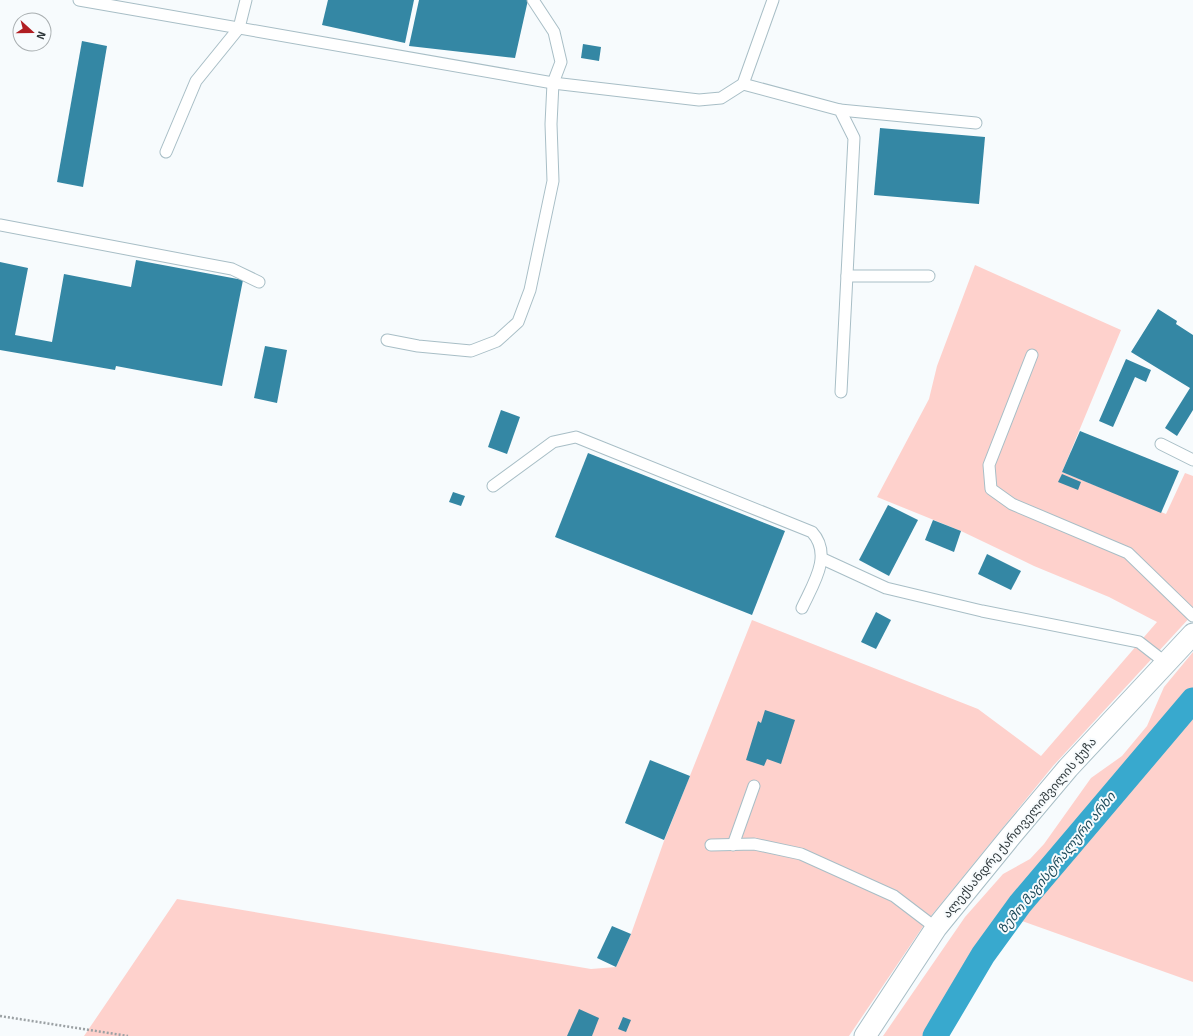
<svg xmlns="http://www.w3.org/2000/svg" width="1193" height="1036" font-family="Signika,'Noto Sans Georgian',sans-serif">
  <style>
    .green { fill: #fed1cc }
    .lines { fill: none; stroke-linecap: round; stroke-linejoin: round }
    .canal { stroke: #38a9ce; stroke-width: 25 }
    .building { fill: #3487a4 }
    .lane-casing { stroke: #a8bec6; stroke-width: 13 }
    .street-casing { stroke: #a8bec6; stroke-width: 23 }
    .path { stroke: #9ba1a4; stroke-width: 2.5; stroke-dasharray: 2 2; stroke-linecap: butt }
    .lane { stroke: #fff; stroke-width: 11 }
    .street { stroke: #fff; stroke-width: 21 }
    .labels { text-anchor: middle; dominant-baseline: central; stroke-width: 4; stroke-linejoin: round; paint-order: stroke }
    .street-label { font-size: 12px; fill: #313a3d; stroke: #f7fbfd }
    .water-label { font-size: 13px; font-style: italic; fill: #1d4b5b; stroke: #f7fbfd }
  </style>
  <rect width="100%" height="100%" fill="#f7fbfd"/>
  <!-- green -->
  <g class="green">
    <path d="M 975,265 L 1121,330 L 1062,472 L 1166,514 L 1185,473 L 1193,476 L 1193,614 L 1053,766 L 926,922 L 849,1036 L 84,1036 L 177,899 L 591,969 L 616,967 L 631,934 L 664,841 L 752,620 L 978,709 L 1041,756 L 1157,622 L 1109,597 L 1034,566 L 961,531 L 877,497 L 929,399 L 937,366 Z"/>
    <path d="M 1193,652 L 1193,689 L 977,948 L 926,1036 L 883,1036 L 965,917 L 1003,874 L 1030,859 L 1044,844 L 1091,778 L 1122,756 L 1147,726 L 1164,687 Z"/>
    <path d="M 1193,713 L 1193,982 L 1022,921 L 1165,742 Z"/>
  </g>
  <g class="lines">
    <!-- canal -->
    <path class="canal" d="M 935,1036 L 983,955 L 1020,904 L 1193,700"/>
  </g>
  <!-- building -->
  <g class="building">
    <path d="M 328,0 L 414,0 L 405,43 L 322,25 Z"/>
    <path d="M 419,0 L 528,0 L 515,58 L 409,46 Z"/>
    <path d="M 82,41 L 107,46 L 83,187 L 57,182 Z"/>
    <path d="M 583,44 L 601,47 L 599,61 L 581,58 Z"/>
    <path d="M 880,128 L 985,137 L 979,204 L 874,195 Z"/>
    <path d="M 136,260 L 243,280 L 222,386 L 116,366 L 115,370 L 0,350 L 0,262 L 28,268 L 15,335 L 52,342 L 64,274 L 131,287 Z"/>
    <path d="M 1158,309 L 1177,321 L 1176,324 L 1193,335 L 1193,410 L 1177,436 L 1165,428 L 1190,388 L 1131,352 Z"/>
    <path d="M 265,346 L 287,350 L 277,403 L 254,398 Z"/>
    <path d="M 1126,359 L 1151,370 L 1146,382 L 1135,377 L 1113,427 L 1099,421 Z"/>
    <path d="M 501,410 L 520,417 L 507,454 L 488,447 Z"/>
    <path d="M 1080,431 L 1179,471 L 1161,513 L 1062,472 Z"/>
    <path d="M 588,453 L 785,531 L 752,615 L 555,537 Z"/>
    <path d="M 1062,474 L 1081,482 L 1078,490 L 1058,482 Z"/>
    <path d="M 453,492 L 465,496 L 461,506 L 449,502 Z"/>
    <path d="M 888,505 L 918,520 L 889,576 L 859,560 Z"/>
    <path d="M 933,520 L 961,531 L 954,552 L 925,540 Z"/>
    <path d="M 987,554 L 1021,571 L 1011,590 L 978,574 Z"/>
    <path d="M 876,612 L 891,620 L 876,649 L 861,642 Z"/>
    <path d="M 765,710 L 795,720 L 781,764 L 767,759 L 764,766 L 746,760 L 758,721 L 761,723 Z"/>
    <path d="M 650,760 L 690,776 L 664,840 L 625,823 Z"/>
    <path d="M 612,926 L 631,934 L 616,967 L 597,958 Z"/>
    <path d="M 579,1009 L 599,1018 L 592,1036 L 567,1036 Z"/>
    <path d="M 623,1017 L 631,1020 L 626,1032 L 618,1029 Z"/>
  </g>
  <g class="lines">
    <defs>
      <g id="lane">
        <path d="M 79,0 L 553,83 L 699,100 L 721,98 L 743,84 L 773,0"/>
        <path d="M 743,84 L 840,110 L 854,138 L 841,392"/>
        <path d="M 840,110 L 976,123"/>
        <path d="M 166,152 L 196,81 L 239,28 L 246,0"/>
        <path d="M 0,225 L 232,269 L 259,282"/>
        <path d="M 847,276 L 929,276"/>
        <path d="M 387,340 L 418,346 L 471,351 L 497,341 L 518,322 L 530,290 L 553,181 L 551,124 L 553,83 L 561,62 L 554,32 L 533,0"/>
        <path d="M 1032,355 L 989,465 L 991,489 L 1012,504 L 1128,553 L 1193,616"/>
        <path d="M 1161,444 L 1193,460"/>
        <path d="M 493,486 L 553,442 L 576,437 L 812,532 C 833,555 813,584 802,608"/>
        <path d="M 823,559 L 886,588 L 982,611 L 1139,642 L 1166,663"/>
        <path d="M 711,845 L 754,844 L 801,854 L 894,896 L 936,928"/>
        <path d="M 733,845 L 754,786"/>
      </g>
      <path id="street" d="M 865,1036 L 936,928 L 1010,837 L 1068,768 L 1193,634"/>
    </defs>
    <!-- lane casing -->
    <use href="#lane" class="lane-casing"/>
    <!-- street casing -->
    <use href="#street" class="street-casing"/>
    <!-- path -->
    <path class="path" d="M 0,1016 L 128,1036"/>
    <!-- lane -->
    <use href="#lane" class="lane"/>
    <!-- street -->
    <use href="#street" class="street"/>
  </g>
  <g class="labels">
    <!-- street labels -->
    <g class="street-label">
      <text transform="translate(1020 828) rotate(-50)">ალექსანდრე ქართველიშვილის ქუჩა</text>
    </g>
    <!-- water labels -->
    <g class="water-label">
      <text transform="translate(1057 863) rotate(-51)">ზემო მაგისტრალური არხი</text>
    </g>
  </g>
  <!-- north arrow -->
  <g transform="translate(32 32) rotate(111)"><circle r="19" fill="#f7fbfd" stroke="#a8aeb0"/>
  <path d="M0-3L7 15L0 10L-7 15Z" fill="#b01e22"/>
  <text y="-6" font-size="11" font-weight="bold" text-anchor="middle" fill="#313a3d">N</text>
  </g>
</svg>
